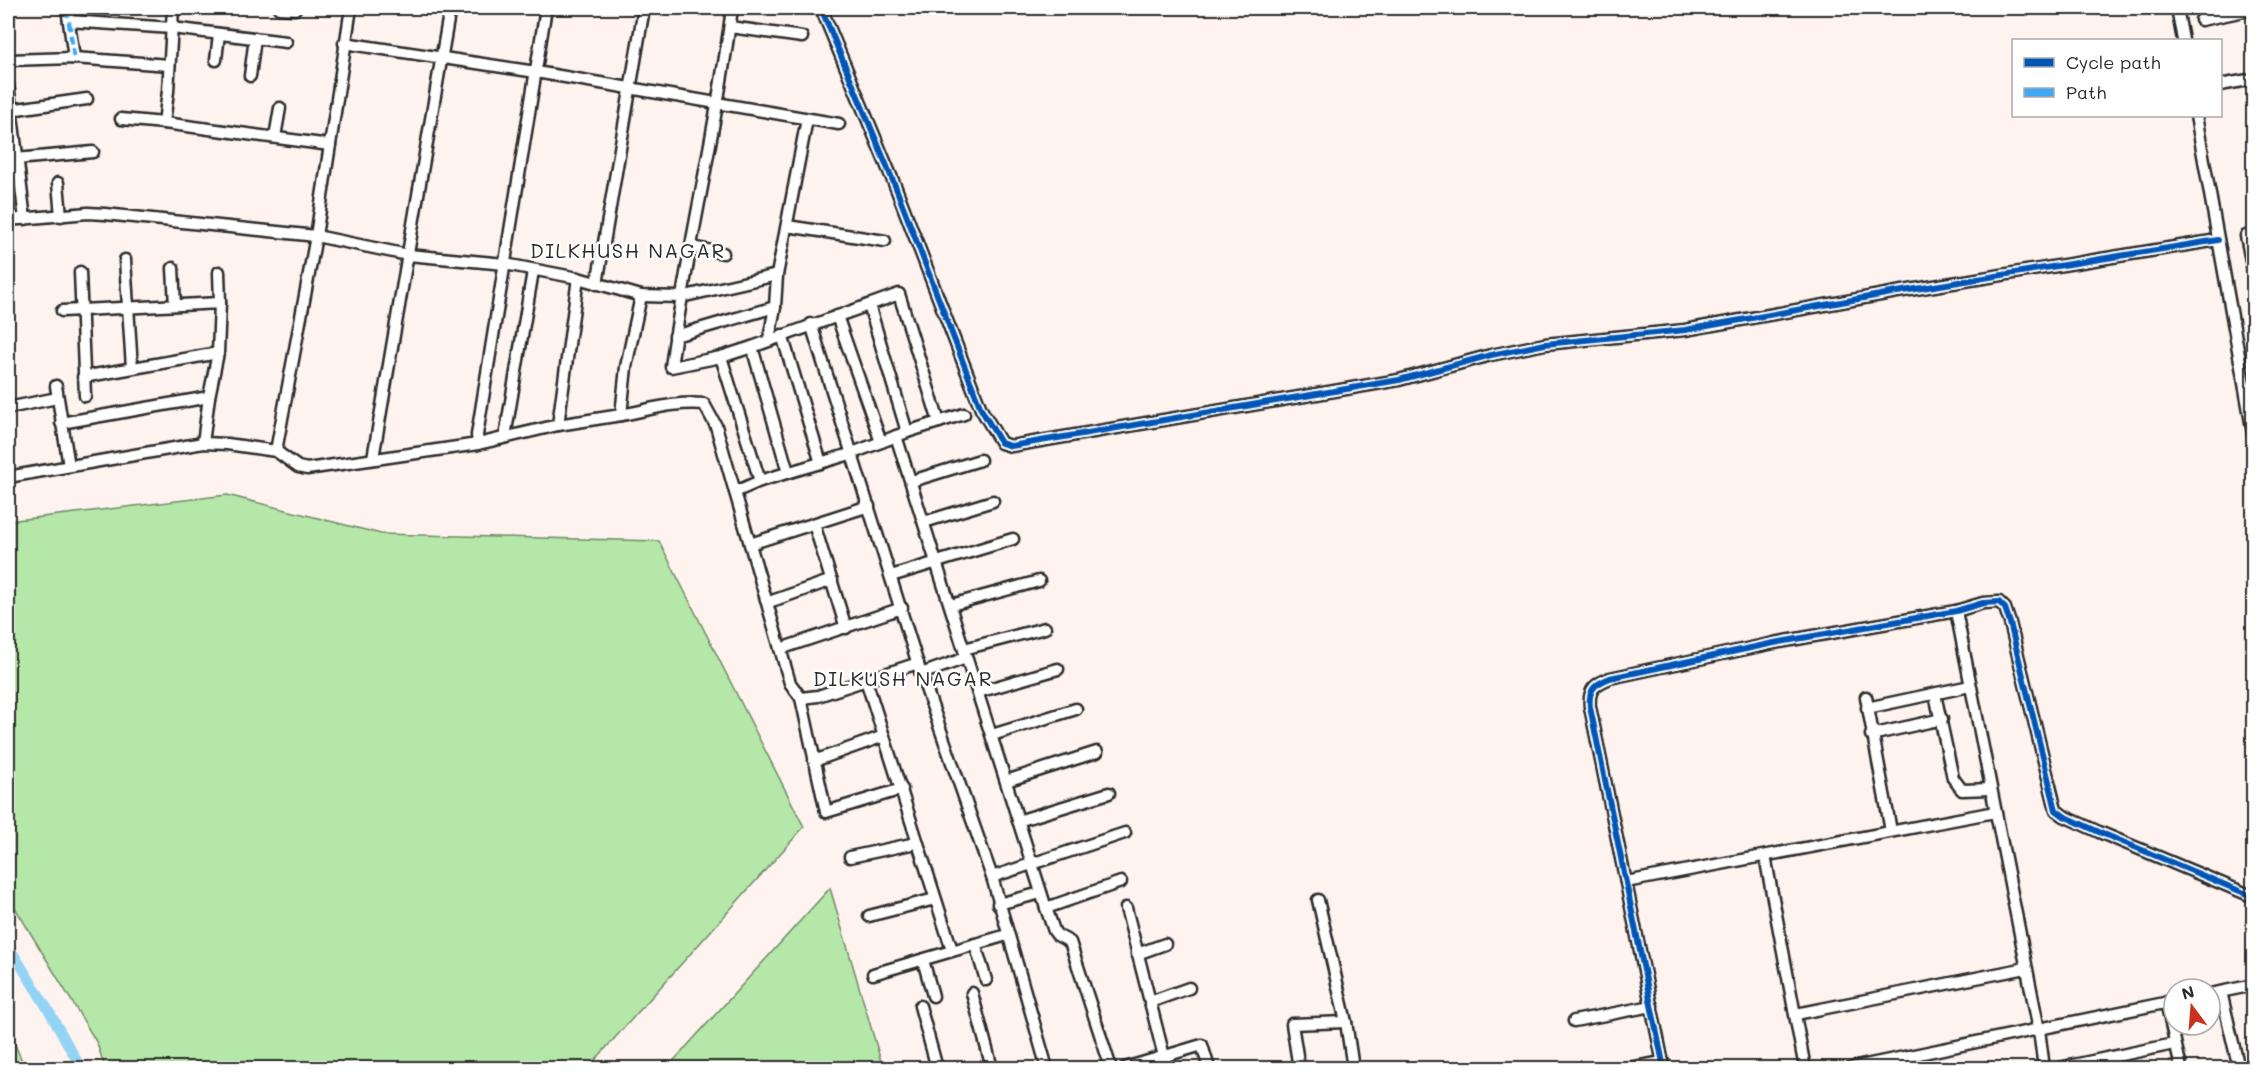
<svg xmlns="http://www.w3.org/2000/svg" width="2261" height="1076" font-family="Mali,sans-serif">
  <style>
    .grass { fill: #b4e7a8; stroke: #70896a; stroke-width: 1.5 }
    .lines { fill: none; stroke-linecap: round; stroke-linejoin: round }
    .canal { stroke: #93d4f5; stroke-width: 10 }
    .minor-casing { stroke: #2b2b2b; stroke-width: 15 }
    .minor { stroke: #fff; stroke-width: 10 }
    .quiet { stroke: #3fa9f5; stroke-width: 4.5; stroke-dasharray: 9 4.5; stroke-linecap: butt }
    .cycleway-casing { stroke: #fff; stroke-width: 10 }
    .cycleway { stroke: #0057b8; stroke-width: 6 }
    .labels { text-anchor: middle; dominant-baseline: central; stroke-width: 5; stroke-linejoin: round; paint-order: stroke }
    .neighbourhood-label { font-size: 20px; letter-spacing: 1.5px; fill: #2b2b2b; stroke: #fff }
  </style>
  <rect width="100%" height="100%" fill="#fef3ee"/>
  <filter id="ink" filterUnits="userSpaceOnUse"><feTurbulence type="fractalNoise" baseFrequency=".0167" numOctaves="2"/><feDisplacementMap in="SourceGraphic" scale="12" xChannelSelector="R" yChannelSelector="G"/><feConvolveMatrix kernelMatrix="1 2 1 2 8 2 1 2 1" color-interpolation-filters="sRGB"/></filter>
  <g filter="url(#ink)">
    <!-- grass -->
    <g class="grass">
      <path d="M 227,495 L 381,534 L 659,541 L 804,827 L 588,1068 L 105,1068 L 97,1043 L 8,896 L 8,521 Z"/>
      <path d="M 830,888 L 883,1068 L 667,1068 Z"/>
      <path d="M 8,1028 L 25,1068 L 8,1068 Z"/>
    </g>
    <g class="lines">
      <!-- canal -->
      <path class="canal" d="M 8,945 L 49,1011 L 81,1068"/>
      <defs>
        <g id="minor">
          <path d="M 67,8 L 74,58"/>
          <path d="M 279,8 L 295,9"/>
          <path d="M 732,8 C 717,128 687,247 671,367 L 721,357 L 752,347 L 899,294 L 939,422"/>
          <path d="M 821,8 L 896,188 L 981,409 L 1001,443 L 1011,446 L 1399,380 L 1491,355 L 1545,344 L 1685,330 L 1897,292 L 2218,240"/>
          <path d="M 2177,8 L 2183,40"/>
          <path d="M 2201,20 L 2254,9"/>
          <path d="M 69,21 L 172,28 L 286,42"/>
          <path d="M 730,27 L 802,37"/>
          <path d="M 344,43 L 536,72 L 839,124"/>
          <path d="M 8,60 L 74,58 L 169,65"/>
          <path d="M 216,60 L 219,34"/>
          <path d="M 250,76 L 255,38"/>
          <path d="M 8,84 L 25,219"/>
          <path d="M 2220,85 L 2254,79"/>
          <path d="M 10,110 L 87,99"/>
          <path d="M 2196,116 L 2254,439"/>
          <path d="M 121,119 L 164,123 L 330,145"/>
          <path d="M 164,123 L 168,91 L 173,8"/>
          <path d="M 275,137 L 280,108"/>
          <path d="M 16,159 L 93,152"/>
          <path d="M 58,183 L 61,216"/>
          <path d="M 8,220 L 88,213 L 105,214 L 316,236 L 408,255 L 505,264 L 578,278 L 641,296 L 681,297 L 777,275"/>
          <path d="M 787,226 L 885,241"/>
          <path d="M 2246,236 L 2254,275"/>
          <path d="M 691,247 L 723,253"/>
          <path d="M 125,260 L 132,368"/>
          <path d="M 173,268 L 175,305"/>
          <path d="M 80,272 L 85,396"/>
          <path d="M 219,272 L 220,303"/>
          <path d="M 597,284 L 644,8"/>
          <path d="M 869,305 L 907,432"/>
          <path d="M 62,311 L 220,303 L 218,353 L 209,397 L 203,443"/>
          <path d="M 837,316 L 881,442"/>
          <path d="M 811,324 L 921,674 L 992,877 L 1047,1068"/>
          <path d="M 782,335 L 821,463"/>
          <path d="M 675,336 L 775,307"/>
          <path d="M 769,339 L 775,307 L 777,275 L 807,119"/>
          <path d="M 752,347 L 788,472"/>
          <path d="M 721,357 L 760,481"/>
          <path d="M 83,377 L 218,353"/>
          <path d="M 56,386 L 69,466"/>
          <path d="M 8,408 L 57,398"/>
          <path d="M 621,415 C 649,410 676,401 704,404 L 716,426 L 735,492"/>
          <path d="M 61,423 L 209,397"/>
          <path d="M 558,425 L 578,278"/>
          <path d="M 896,436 L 1046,908 L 1054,931 L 1057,935 L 1070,942 L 1111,1068"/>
          <path d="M 505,437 L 533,271"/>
          <path d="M 478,444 L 558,425 L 621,415 L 626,367 L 641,296"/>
          <path d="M 276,451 L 298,467 L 307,469 L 478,444 L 477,435 L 546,8"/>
          <path d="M 373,458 L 450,8"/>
          <path d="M 8,477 L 203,443 L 227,444 L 276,451 L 316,236 L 351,8"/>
          <path d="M 912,481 L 980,460"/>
          <path d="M 924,522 L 993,501"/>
          <path d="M 814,524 L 846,628"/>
          <path d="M 750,544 L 869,506"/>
          <path d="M 891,576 L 1013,539"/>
          <path d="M 769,602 L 832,580"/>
          <path d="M 951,605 L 1039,581"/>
          <path d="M 1956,611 L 2039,1030 L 2044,1068"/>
          <path d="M 780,649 L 902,608"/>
          <path d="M 964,649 L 1045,628"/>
          <path d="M 918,663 L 818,696 L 801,698 L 790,683 L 735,492 L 760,481 L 850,454 L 907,432 L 964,414"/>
          <path d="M 921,674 L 966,658"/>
          <path d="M 866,680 L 952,950"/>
          <path d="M 978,692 L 1058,669"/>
          <path d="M 1935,694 L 1953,778 L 1962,790 L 1990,789"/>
          <path d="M 1866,697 L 1891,831"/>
          <path d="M 801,698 L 826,812 L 902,789"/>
          <path d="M 1867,708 L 1970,686"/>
          <path d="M 992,735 L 1076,709"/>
          <path d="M 1871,735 L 1942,719"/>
          <path d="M 814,761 L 884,736"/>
          <path d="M 1006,781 L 1097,752"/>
          <path d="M 1018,821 L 1109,793"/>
          <path d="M 1765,856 L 1805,1068"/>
          <path d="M 850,857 L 916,843"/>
          <path d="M 992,877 L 1125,833"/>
          <path d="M 1626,882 L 1995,812"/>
          <path d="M 1318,900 L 1346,1022 L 1353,1068"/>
          <path d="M 998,904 L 1041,893"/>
          <path d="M 1046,908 L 1121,882"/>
          <path d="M 1126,908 L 1167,1068"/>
          <path d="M 869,916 L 935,899"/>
          <path d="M 975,944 L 986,980"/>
          <path d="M 1137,954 L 1165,944"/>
          <path d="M 923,960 L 933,996"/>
          <path d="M 873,974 L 1007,935"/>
          <path d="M 2221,992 L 2237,1060"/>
          <path d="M 972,993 L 992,1068"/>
          <path d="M 2210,994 L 2254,985"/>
          <path d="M 1150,1002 L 1189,988"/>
          <path d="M 2166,1002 L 2181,1068"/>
          <path d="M 920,1006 L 937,1068"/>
          <path d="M 1796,1014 L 2026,968"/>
          <path d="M 1574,1021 L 1652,1006"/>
          <path d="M 1125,1068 L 1202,1045 L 1209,1068"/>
          <path d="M 1299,1068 L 1292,1024 L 1346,1022"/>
          <path d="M 1629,1068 L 1663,1062"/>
          <path d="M 1664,1068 L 1590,707 C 1588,689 1595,684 1610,678 L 1774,643 L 1956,611 L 1983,603 L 1999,602 L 2005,608 L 2010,623 L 2056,810 L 2064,816 L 2099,832 L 2254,897"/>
          <path d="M 1851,1068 L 2174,1001"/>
          <path d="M 2059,1068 L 2174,1044"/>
        </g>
      </defs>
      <!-- minor casing -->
      <use href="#minor" class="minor-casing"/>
      <!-- minor -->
      <use href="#minor" class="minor"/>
      <!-- quiet -->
      <path class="quiet" d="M 67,8 L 74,58"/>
      <defs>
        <g id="cycleway">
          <path d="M 821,8 L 896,188 L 981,409 L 1001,443 L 1011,446 L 1399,380 L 1491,355 L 1545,344 L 1685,330 L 1897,292 L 2218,240"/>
          <path d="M 1664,1068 L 1590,707 C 1588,689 1595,684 1610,678 L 1774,643 L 1956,611 L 1983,603 L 1999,602 L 2005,608 L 2010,623 L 2056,810 L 2064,816 L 2099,832 L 2254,897"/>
        </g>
      </defs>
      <!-- cycleway casing -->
      <use href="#cycleway" class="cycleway-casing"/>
      <!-- cycleway -->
      <use href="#cycleway" class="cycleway"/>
    </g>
  </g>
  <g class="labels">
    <!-- neighbourhood labels -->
    <g class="neighbourhood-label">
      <text x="628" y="250">DILKHUSH NAGAR</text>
      <text x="903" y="678">DILKUSH NAGAR</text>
    </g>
  </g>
  <!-- margin -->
  <rect width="2261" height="1076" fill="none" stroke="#fff" stroke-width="30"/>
  <rect x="15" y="15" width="2231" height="1046" fill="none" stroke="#2b2b2b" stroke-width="2" filter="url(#ink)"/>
  <!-- legend -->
  <rect x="2012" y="39" width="210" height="78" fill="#ffffff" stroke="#aaaaaa" stroke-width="1.5"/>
  <rect x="2024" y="58" width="30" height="9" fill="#0057b8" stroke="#aaaaaa" stroke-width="1.5"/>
  <text x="2066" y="69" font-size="18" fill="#2b2b2b">Cycle path</text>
  <rect x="2024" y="88" width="30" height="9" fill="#3fa9f5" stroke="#aaaaaa" stroke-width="1.5"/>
  <text x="2066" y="99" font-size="18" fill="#2b2b2b">Path</text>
  <!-- north arrow -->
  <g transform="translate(2192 1007) rotate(344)"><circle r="28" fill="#ffffff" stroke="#aaaaaa" stroke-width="1.5"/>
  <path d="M0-4.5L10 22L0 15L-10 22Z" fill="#c8321e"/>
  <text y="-9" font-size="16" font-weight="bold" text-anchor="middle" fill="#2b2b2b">N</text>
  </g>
</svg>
